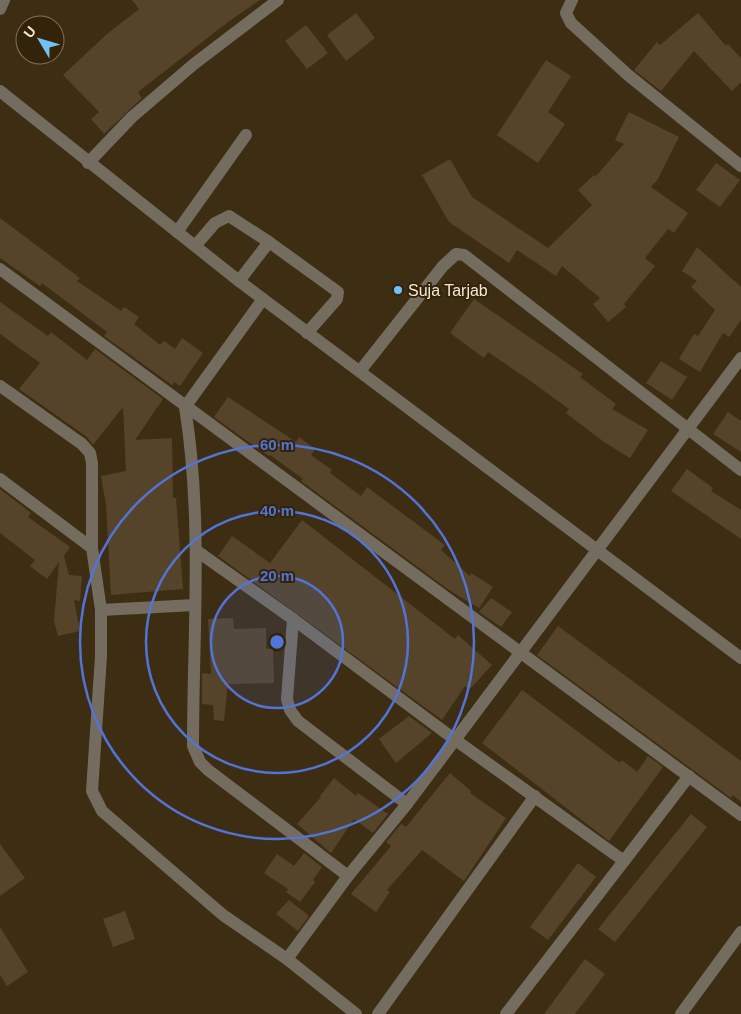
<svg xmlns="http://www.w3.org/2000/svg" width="741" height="1014" font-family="Arial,sans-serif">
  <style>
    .building { fill: #554429 }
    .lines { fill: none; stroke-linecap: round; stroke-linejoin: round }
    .service { stroke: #746c5f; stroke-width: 12 }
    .minor { stroke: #746c5f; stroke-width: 12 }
    .ring { fill: none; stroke: #5274d8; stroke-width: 2.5 }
    .poi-dot { fill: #71c1f5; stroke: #332308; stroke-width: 2 }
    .labels { text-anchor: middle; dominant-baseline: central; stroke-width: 4; stroke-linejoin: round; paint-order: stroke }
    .poi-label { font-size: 16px; fill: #f3e8d9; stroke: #332308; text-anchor: start }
    .centre { fill: #5274d8; stroke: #332308; stroke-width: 2.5 }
    .ring-label { font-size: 15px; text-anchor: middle; font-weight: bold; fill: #5274d8; stroke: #332308; stroke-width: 4; stroke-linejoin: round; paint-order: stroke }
  </style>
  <rect width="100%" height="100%" fill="#3d2d13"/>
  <!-- building -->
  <g class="building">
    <path d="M 132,0 L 260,0 L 228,22 L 138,92 L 142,98 L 104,134 L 91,119 L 99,112 L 63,75 L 107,34 L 139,9 Z"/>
    <path d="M 356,13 L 375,38 L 346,61 L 327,35 Z"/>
    <path d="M 698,13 L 726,46 L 728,44 L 741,58 L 741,82 L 732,91 L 694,51 L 661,91 L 634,70 L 657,42 L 660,45 Z"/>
    <path d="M 306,25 L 328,53 L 307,69 L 285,41 Z"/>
    <path d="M 546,60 L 571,76 L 548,112 L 565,124 L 538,163 L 497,135 Z"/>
    <path d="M 629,112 L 679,137 L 658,179 L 651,187 L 688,213 L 674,233 L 668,229 L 645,258 L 655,266 L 624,304 L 626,307 L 608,322 L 593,304 L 600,298 L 562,266 L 556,276 L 517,250 L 509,263 L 449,222 L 422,175 L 450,159 L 472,197 L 548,248 L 592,205 L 578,190 L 594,175 L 595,177 L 624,144 L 615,140 Z"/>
    <path d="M 716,163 L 740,180 L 720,207 L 696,190 Z"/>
    <path d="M 0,218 L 80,278 L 77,281 L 121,311 L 124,307 L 139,317 L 134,324 L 160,345 L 164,341 L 175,349 L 182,338 L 203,353 L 180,386 L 174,382 L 172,385 L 104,336 L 107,332 L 42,283 L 40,286 L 0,258 Z"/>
    <path d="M 697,247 L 741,287 L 741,320 L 729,337 L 723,333 L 700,372 L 679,359 L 694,334 L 698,336 L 715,310 L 691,287 L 697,281 L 682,271 Z"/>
    <path d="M 474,299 L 583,374 L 580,377 L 616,404 L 612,409 L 648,430 L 630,458 L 604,442 L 566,413 L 569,409 L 529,380 L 488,352 L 484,358 L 450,333 Z"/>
    <path d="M 0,302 L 48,336 L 51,332 L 87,360 L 95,349 L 163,399 L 135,440 L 172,438 L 173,498 L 176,498 L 183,589 L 111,595 L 106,505 L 101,476 L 126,471 L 123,407 L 93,445 L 87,437 L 19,389 L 40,363 L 0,334 Z"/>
    <path d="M 661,361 L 687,377 L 672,400 L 646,383 Z"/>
    <path d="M 228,397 L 296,442 L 299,437 L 315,449 L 311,455 L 332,470 L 330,473 L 361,496 L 367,487 L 445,545 L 441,550 L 470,576 L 471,573 L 493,587 L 479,608 L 449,590 L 301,481 L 303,479 L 270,455 L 269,456 L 250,443 L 214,417 Z"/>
    <path d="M 728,412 L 741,421 L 741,452 L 713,434 Z"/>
    <path d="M 687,469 L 713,488 L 711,491 L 741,510 L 741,539 L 671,491 Z"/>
    <path d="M 0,489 L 31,513 L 28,517 L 70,547 L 64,556 L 69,575 L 82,576 L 80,601 L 74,600 L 80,631 L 58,636 L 54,621 L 59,562 L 47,579 L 30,566 L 35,560 L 0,533 Z"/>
    <path d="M 302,520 L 455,639 L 458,635 L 492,665 L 469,690 L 465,686 L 442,720 L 218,556 L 232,536 L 270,563 Z"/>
    <path d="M 491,598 L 512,612 L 501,627 L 479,612 Z"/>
    <path d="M 233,618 L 234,629 L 266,628 L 266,649 L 273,649 L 274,683 L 228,684 L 224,721 L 214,720 L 213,705 L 202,704 L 202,673 L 211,674 L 208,619 Z"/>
    <path d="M 558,626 L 741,761 L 741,802 L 733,795 L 731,798 L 537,655 Z"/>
    <path d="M 522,690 L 620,763 L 622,760 L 637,772 L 648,756 L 663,767 L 609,841 L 482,743 Z"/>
    <path d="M 409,716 L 432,733 L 396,763 L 379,739 Z"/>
    <path d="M 450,773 L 471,791 L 470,793 L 506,818 L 464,881 L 422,850 L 387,890 L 390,892 L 376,912 L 351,894 L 391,846 L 386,842 L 401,824 L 406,827 Z"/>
    <path d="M 334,778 L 356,796 L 358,793 L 388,814 L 373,833 L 354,819 L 331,853 L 297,824 L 321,797 L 320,796 Z"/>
    <path d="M 691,814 L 707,827 L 615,942 L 598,929 Z"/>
    <path d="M 0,844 L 25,878 L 0,896 Z"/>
    <path d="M 304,853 L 322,867 L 313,880 L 315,882 L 300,902 L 286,892 L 288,889 L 264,873 L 277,854 L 294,866 Z"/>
    <path d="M 578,863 L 596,877 L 548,940 L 530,927 Z"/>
    <path d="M 289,900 L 309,916 L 298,931 L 276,914 Z"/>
    <path d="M 125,911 L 135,939 L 113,947 L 103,919 Z"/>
    <path d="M 0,927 L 28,972 L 7,986 L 0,975 Z"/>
    <path d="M 585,959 L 605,974 L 575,1014 L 544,1014 Z"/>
  </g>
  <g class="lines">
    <!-- service -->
    <g class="service">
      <path d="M 177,232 L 246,135"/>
      <path d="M 195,246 L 215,223 L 229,216 L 269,242 L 338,292 L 337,299 L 307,333"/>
      <path d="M 239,281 L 269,242"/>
    </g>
    <!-- minor -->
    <g class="minor">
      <path d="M 572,0 L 566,13 L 571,23 L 628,75 L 741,166"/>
      <path d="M 0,9 L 4,0"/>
      <path d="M 0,91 L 239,281 L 741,658"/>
      <path d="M 88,163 L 132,117 L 194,64 L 278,0"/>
      <path d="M 0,269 L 741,815"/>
      <path d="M 263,299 L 185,407 C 203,519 193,633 193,746 L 200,762 L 208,770 L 348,876"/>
      <path d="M 360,371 L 443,266 L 456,254 L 464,255 L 741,470"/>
      <path d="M 0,386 L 82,444 L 90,453 L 92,463 L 92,548 L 101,610 L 101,656 L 92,791 L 102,811 L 223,915 L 287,959 L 356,1014"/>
      <path d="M 0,479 L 92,548"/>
      <path d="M 197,551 L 293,619 L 454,739 L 624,861 L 689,776"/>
      <path d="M 101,610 L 195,605"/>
      <path d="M 293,619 L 287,699 L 290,710 L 298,721 L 407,804"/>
      <path d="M 287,959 L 348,876 L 407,804 L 741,358"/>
      <path d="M 378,1014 L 535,796"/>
      <path d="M 506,1014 L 624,861"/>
      <path d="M 681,1014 L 741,932"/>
    </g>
  </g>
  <!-- distance rings -->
  <circle cx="277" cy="642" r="66" fill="#5274d8" fill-opacity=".12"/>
  <g class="ring">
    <circle cx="277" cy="642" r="66"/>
    <circle cx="277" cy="642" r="131"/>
    <circle cx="277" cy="642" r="197"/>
  </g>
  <!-- markers -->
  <circle class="poi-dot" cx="398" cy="290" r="5"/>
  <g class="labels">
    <!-- poi labels -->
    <g class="poi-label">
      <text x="408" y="290">Suja Tarjab</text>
    </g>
  </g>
  <circle cx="277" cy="642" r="8" class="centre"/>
  <g class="ring-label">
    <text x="277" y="450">60 m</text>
    <text x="277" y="516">40 m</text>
    <text x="277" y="581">20 m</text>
  </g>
  <!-- north arrow -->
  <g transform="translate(40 40) rotate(308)"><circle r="24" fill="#332308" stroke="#80725c"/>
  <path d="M0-4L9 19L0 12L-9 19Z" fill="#71c1f5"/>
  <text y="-8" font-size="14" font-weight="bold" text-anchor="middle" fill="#f3e8d9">U</text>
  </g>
</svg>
